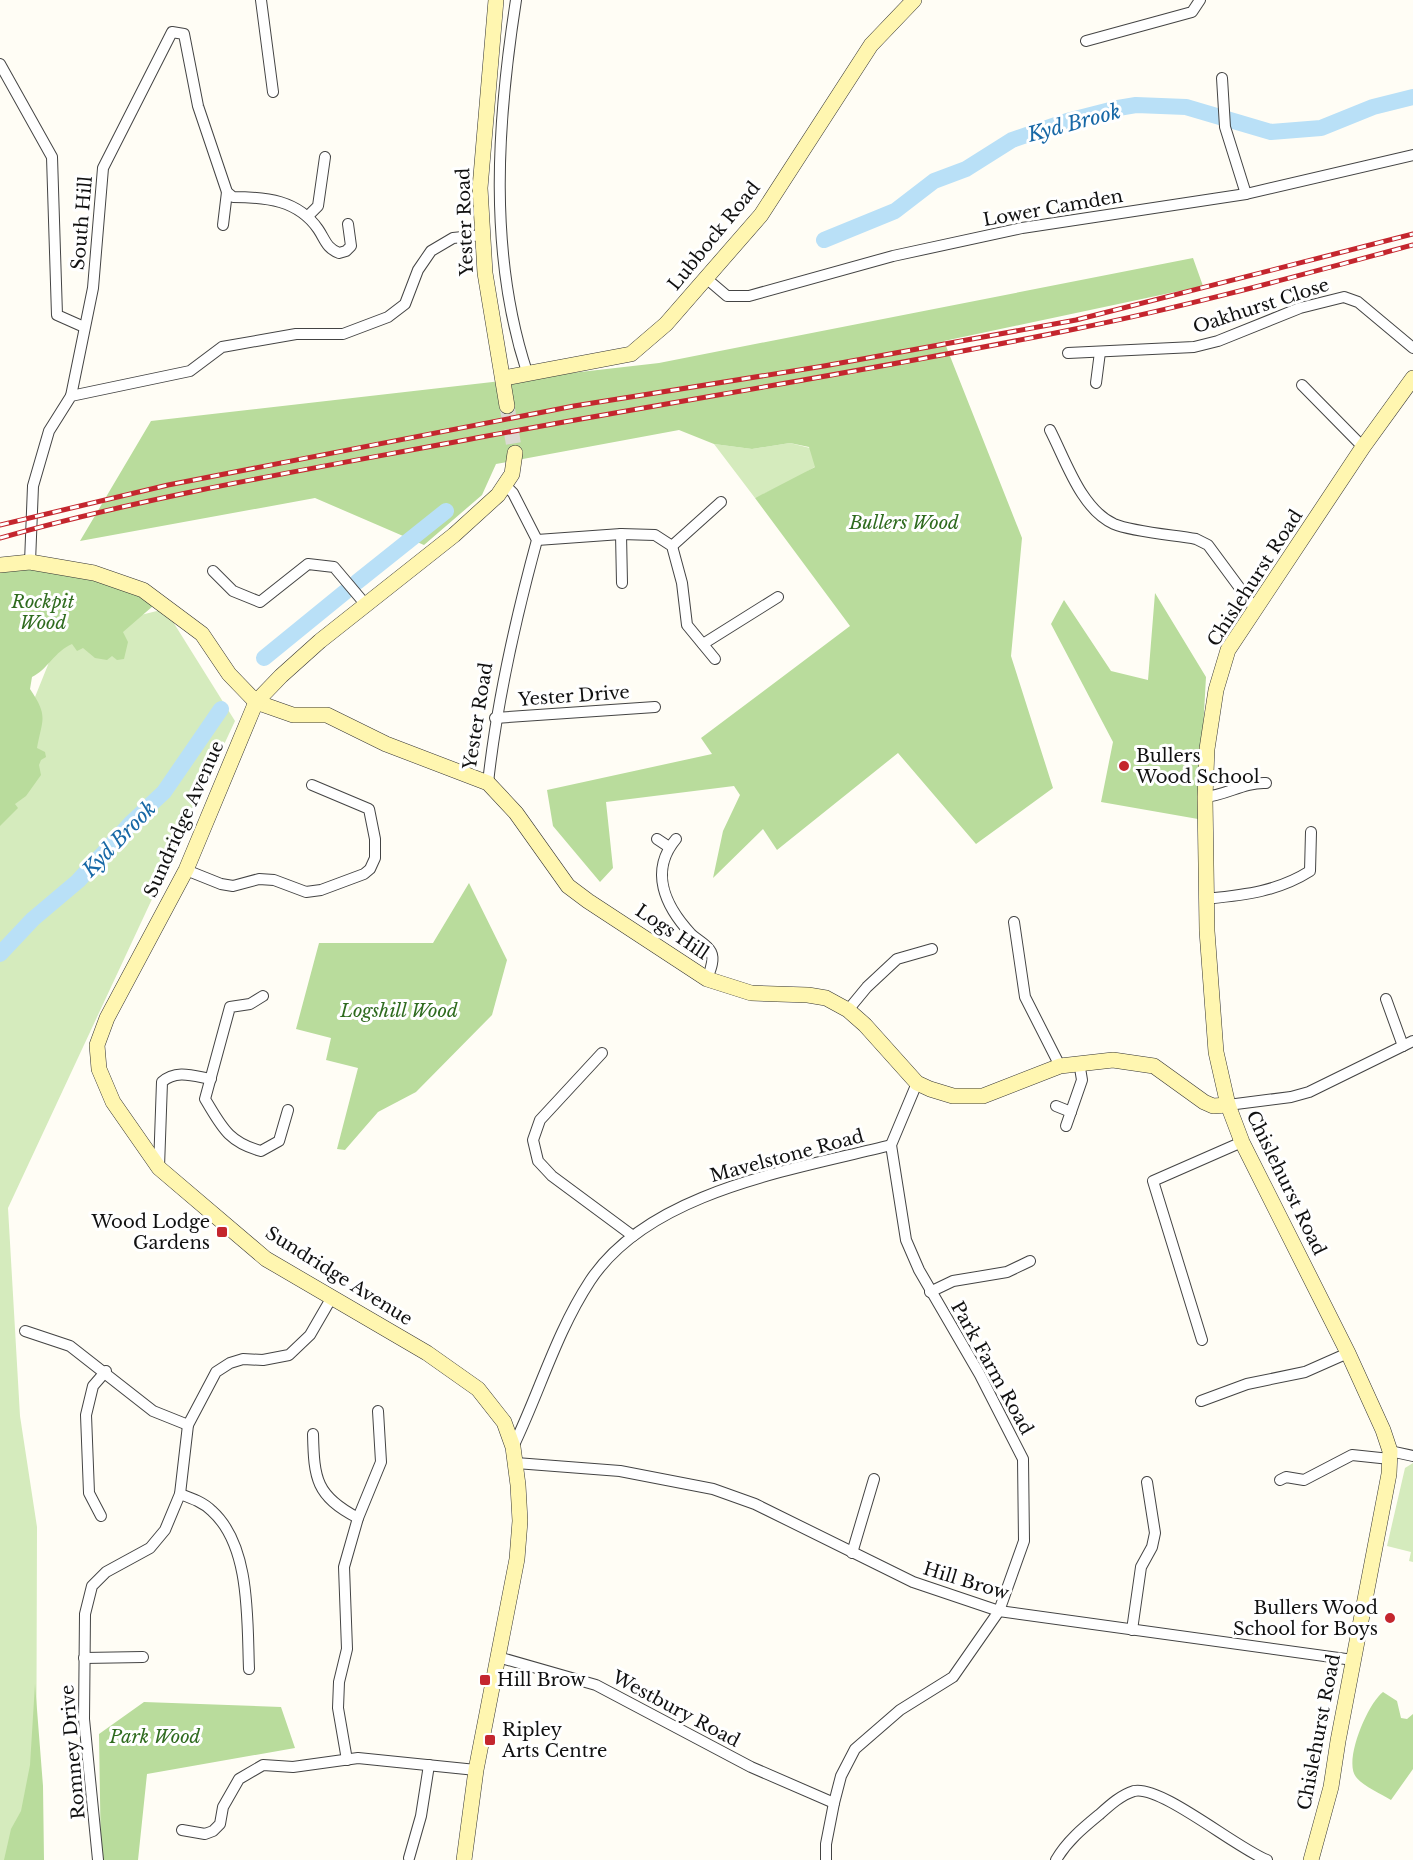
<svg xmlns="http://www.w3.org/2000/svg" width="1413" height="1860" font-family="'Libre Baskerville',serif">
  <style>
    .green { fill: #d5ebbd }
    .forest { fill: #b9dc9c }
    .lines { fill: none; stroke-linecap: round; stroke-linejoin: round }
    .river { stroke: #b9e0f7; stroke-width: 16 }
    .secondary-tunnel { stroke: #dbdad3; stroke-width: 15; stroke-dasharray: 15 8; stroke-linecap: butt }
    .street-casing { stroke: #444; stroke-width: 12 }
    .secondary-casing { stroke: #333; stroke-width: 16 }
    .street { stroke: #fff; stroke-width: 10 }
    .secondary { stroke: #fff6b0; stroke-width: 15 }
    .rail-casing { stroke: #c4262e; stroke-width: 5 }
    .rail { stroke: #fff; stroke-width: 3; stroke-dasharray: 9; stroke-linecap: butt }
    .poi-dot { fill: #c4262e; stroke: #fff; stroke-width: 2 }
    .labels { text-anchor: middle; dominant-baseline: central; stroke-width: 6; stroke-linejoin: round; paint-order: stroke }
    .street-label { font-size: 18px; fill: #111; stroke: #fff }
    .park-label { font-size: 18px; font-style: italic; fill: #2f6b1f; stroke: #fff }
    .poi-label { font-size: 18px; fill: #111; stroke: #fff; text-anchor: start }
    .water-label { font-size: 20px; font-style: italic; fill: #1768a6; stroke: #fff }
  </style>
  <rect width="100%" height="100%" fill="#fffdf5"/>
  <!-- green -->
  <g class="green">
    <path d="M 790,443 L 810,448 L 816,466 L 797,478 L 755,498 L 714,444 L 752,449 Z"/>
    <path d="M 165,609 L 235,721 L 8,1208 L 20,1416 L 37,1527 L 36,1860 L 0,1860 L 0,775 L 6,769 L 60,635 Z"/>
    <path d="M 1413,1463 L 1413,1562 L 1409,1561 L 1411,1552 L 1387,1546 L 1405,1468 Z"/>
  </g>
  <!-- forest -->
  <g class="forest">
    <path d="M 1193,258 L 1203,286 L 944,341 L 1022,538 L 1011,656 L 1053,788 L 976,844 L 898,753 L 777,850 L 763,829 L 713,878 L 723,831 L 740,795 L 734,786 L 606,802 L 613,868 L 600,882 L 553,826 L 547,790 L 712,754 L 701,738 L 850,626 L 755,498 L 815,467 L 809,447 L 790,443 L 752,449 L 714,444 L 679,430 L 496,464 L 482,495 L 424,545 L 315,498 L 80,541 L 151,421 L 659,363 Z"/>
    <path d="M 30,567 C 71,575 120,579 153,606 L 123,632 L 128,642 L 124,659 L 117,660 L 112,656 L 107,660 L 95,658 L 83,648 L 77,651 L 72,644 C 55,651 47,670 32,677 L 30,689 C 49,717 42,719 37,748 L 45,752 L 46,757 L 41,760 L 39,765 L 41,775 L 26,796 L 15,804 L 18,808 L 0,826 L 0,571 Z"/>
    <path d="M 1155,593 L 1206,677 L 1198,819 L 1101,802 L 1113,742 L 1051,624 L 1064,600 L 1111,671 L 1148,680 Z"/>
    <path d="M 469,883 L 507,960 L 492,1015 L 416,1092 L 378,1112 L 345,1150 L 337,1149 L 358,1068 L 326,1060 L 331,1038 L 296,1029 L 319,943 L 433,943 Z"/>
    <path d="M 35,1684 L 43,1786 L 44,1860 L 4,1860 L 11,1829 L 21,1811 L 30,1765 Z"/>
    <path d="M 1383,1692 L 1397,1701 L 1401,1718 L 1407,1719 L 1413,1714 L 1413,1769 L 1391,1800 C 1381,1794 1363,1786 1356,1777 C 1343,1761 1368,1703 1383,1692 Z"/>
    <path d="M 144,1702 L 281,1707 L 295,1748 L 147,1774 L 138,1860 L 101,1860 L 99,1734 Z"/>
  </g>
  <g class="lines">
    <!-- river -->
    <g class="river">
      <path d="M 824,240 L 895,211 L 934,181 L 966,169 L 1012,140 L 1067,121 L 1118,108 L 1136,105 L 1186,107 L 1271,132 L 1321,128 L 1373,107 L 1413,97"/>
      <path d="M 357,582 L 446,511"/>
      <path d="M 264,658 L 345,592"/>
      <path d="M 0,954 L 33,919 L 78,881 L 132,822 L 164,792 L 221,709"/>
    </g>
    <!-- secondary-tunnel -->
    <path class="secondary-tunnel" d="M 507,406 L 515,453"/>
    <defs>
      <g id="street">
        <path d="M 261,0 L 273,92"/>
        <path d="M 516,0 C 497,122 488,253 527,372"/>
        <path d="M 1086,41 L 1192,12 L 1200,0"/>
        <path d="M 0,64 L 52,157 L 57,315 L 84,327"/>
        <path d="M 1222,78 L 1225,127 L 1246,194"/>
        <path d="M 308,216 L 318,206 L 325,157"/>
        <path d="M 223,225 L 227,192"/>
        <path d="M 707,279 L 727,296 L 749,296 L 893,256 L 1022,228 L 1246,194 L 1413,155"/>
        <path d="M 1068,353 L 1194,347 L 1218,341 L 1300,308 L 1344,297 L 1358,302 L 1413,348"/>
        <path d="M 1096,383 L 1100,352"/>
        <path d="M 1302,385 L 1363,447"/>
        <path d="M 71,396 L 93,288 L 103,168 L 172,32 L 184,34 L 198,106 L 227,192 L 233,197 C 266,197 298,200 318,229 C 325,239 326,248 339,253 L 346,251 L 351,246 L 348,224"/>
        <path d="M 1050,430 C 1066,461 1081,509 1114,524 C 1133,532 1174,535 1196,539 L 1208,545 L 1256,610"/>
        <path d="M 621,534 L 622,583"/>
        <path d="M 537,540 L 621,534 L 655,535 L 672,546 L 682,583 L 687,625 L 715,659"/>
        <path d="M 672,546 L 721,502"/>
        <path d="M 30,562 L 33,486 L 49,431 L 71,396 L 190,371 L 222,347 L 296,334 L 343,334 L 388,317 L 405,304 L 418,270 L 431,251 L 453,238 L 482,235"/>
        <path d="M 213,571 L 233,591 L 260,602 L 308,564 L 334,567 L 366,605"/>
        <path d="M 703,644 L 778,597"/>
        <path d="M 495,718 L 655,707"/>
        <path d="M 488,783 C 497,700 515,621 537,540 L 513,493 L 506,486"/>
        <path d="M 1205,797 C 1227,795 1244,782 1266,783"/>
        <path d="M 657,839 L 669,847"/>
        <path d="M 676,839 C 649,871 665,906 691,934 C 697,940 707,944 711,952 C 715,960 710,971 707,979"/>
        <path d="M 186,870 L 221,884 L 233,886 L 259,879 L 274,880 L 306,892 L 321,890 L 364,874 L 370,869 L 375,858 L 375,839 L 369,809 L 312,785"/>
        <path d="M 1205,899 C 1243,895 1277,892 1310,871 L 1311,832"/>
        <path d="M 1014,922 L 1025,997 L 1060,1066"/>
        <path d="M 263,996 L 250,1004 L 230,1007 L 205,1099 C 222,1127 228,1142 261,1151 L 279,1141 L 288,1110"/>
        <path d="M 1386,999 L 1403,1046"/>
        <path d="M 848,1010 L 867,987 L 897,959 L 932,949"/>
        <path d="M 602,1053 L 540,1120 L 533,1140 L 538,1161 L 552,1176 L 633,1236"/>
        <path d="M 1228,1105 L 1291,1097 L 1309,1092 L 1413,1041"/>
        <path d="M 1056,1106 L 1071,1112"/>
        <path d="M 1066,1126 L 1082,1080 L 1079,1062"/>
        <path d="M 159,1167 L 162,1082 C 176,1069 194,1076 211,1079"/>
        <path d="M 930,1292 L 953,1281 L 1007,1272 L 1030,1261"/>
        <path d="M 25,1331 L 70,1346 L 153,1411 L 188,1425"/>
        <path d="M 1202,1340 L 1153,1181 L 1242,1142"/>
        <path d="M 1201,1401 L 1247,1384 L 1305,1372 L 1348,1353"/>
        <path d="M 313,1434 C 314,1479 316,1496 358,1518"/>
        <path d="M 513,1447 C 540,1391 556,1333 590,1281 C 649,1191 793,1170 891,1145"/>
        <path d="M 1390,1451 L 1413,1456"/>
        <path d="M 516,1463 L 620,1471 L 713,1489 L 755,1504 L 913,1582 L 999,1611 L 1353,1660"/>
        <path d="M 1280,1480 L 1286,1477 L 1304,1480 L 1352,1455 L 1390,1459"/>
        <path d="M 180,1494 C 191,1498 203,1502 212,1511 C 251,1546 247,1621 249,1669"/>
        <path d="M 101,1516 L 89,1493 L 86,1415 L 93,1386 L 106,1371"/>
        <path d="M 852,1553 L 874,1479"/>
        <path d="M 1132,1630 L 1141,1567 L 1152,1547 L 1155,1533 L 1147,1482"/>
        <path d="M 498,1657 L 596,1685 L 751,1767 L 834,1803"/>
        <path d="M 84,1658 L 143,1657"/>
        <path d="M 347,1760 L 338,1708 L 339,1682 L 347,1649 L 344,1567 L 358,1518 L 381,1462 L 378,1411"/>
        <path d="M 182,1830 L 205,1834 L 213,1831 L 220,1824 L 223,1807 L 239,1779 L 263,1765 L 293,1767 L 358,1758 L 476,1770"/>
        <path d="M 409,1858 L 421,1816 L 429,1765"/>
        <path d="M 98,1860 L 84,1719 L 85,1614 L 92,1586 L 106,1572 L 150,1548 L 165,1530 L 180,1494 L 188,1425 L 216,1372 L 230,1363 L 243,1359 L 263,1360 L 289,1355 L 310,1335 L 332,1297"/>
        <path d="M 826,1860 L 826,1844 L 834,1803 L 841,1776 L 855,1749 L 900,1710 L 953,1677 L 999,1611 L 1024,1541 L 1023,1459 L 980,1375 L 919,1270 L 906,1240 L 891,1145 L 917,1083"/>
        <path d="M 1056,1860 C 1067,1841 1083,1828 1100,1814 C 1110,1805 1121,1795 1134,1791 C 1161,1785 1236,1848 1267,1860"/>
      </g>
      <g id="secondary">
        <path d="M 496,0 L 480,188 L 485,273 L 507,406"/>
        <path d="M 504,378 L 631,354 L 666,324 L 761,215 L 871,45 L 914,0"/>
        <path d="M 0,565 L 30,562 L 94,573 L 143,590 L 202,634 L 229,674 L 256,702 L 293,715 L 327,715 L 386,744 L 488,783 L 516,813 L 568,886 L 588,901 L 707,979 L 751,993 L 808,995 L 826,998 L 848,1010 L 865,1025 L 917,1083 L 930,1089 L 953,1096 L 983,1096 L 1060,1066 L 1113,1060 L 1154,1066 L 1204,1102 L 1213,1106 L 1228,1105"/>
        <path d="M 464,1860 L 476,1770 L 517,1559 L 520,1521 L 518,1485 L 513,1447 L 504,1422 L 478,1389 L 427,1353 L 266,1259 L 159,1168 L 113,1102 L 99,1069 L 97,1045 L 107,1018 L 186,870 L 256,702 L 281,676 L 320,641 L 454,535 L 498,495 L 512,474 L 515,453"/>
        <path d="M 1311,1860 L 1331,1787 L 1338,1741 L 1389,1474 L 1390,1451 L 1383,1430 L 1348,1353 L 1242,1142 L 1228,1105 L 1216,1052 L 1207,931 L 1205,797 L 1207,749 L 1216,690 L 1228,650 L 1363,447 L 1413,378"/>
      </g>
    </defs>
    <!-- street casing -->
    <use href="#street" class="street-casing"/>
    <!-- secondary casing -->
    <use href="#secondary" class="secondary-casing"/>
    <!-- street -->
    <use href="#street" class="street"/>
    <!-- secondary -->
    <use href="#secondary" class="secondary"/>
    <defs>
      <g id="rail">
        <path d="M 0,525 L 168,485 L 574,406 L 824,366 L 1076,320 L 1413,234"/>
        <path d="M 0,538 C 156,494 316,468 476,438 C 675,401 876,370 1075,329 C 1189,306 1301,275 1413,245"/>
      </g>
    </defs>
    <!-- rail casing -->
    <use href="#rail" class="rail-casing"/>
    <!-- rail -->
    <use href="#rail" class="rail"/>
  </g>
  <!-- markers -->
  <g class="poi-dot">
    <circle cx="1124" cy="766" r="6"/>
    <rect x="216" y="1226" width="12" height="12" rx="3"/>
    <circle cx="1390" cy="1618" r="6"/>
    <rect x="479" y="1674" width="12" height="12" rx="3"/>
    <rect x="484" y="1734" width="12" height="12" rx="3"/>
  </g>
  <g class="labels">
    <!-- street labels -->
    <g class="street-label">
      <text transform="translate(1053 208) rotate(-10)">Lower Camden</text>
      <text transform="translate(465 222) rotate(-92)">Yester Road</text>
      <text transform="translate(82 223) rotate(-85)">South Hill</text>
      <text transform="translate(714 236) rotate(-51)">Lubbock Road</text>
      <text transform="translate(1261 306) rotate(-18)">Oakhurst Close</text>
      <text transform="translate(1255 578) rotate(-57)">Chislehurst Road</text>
      <text transform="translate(574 696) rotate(-4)">Yester Drive</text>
      <text transform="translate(478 716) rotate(-81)">Yester Road</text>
      <text transform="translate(184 819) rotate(-66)">Sundridge Avenue</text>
      <text transform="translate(672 932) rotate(34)">Logs Hill</text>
      <text transform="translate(787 1156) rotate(-15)">Mavelstone Road</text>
      <text transform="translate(1286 1183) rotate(64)">Chislehurst Road</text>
      <text transform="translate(339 1276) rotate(32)">Sundridge Avenue</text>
      <text transform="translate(992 1368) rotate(61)">Park Farm Road</text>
      <text transform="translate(966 1581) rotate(17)">Hill Brow</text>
      <text transform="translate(676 1709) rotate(28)">Westbury Road</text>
      <text transform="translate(1319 1732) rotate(-79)">Chislehurst Road</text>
      <text transform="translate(73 1752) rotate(-95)">Romney Drive</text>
    </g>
    <!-- park labels -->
    <g class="park-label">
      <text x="904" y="523">Bullers Wood</text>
      <text x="43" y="602">Rockpit<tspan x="43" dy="21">Wood</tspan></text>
      <text x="399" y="1011">Logshill Wood</text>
      <text x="155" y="1737">Park Wood</text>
    </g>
    <!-- poi labels -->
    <g class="poi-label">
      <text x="1136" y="756">Bullers<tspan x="1136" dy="21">Wood School</tspan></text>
      <text x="210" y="1222" text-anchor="end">Wood Lodge<tspan x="210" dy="21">Gardens</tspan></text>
      <text x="1378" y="1608" text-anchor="end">Bullers Wood<tspan x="1378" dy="21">School for Boys</tspan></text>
      <text x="497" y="1680">Hill Brow</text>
      <text x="502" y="1730">Ripley<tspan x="502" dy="21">Arts Centre</tspan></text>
    </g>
    <!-- water labels -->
    <g class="water-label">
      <text transform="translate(1074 123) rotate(-15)">Kyd Brook</text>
      <text transform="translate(119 839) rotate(-46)">Kyd Brook</text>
    </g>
  </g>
</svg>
